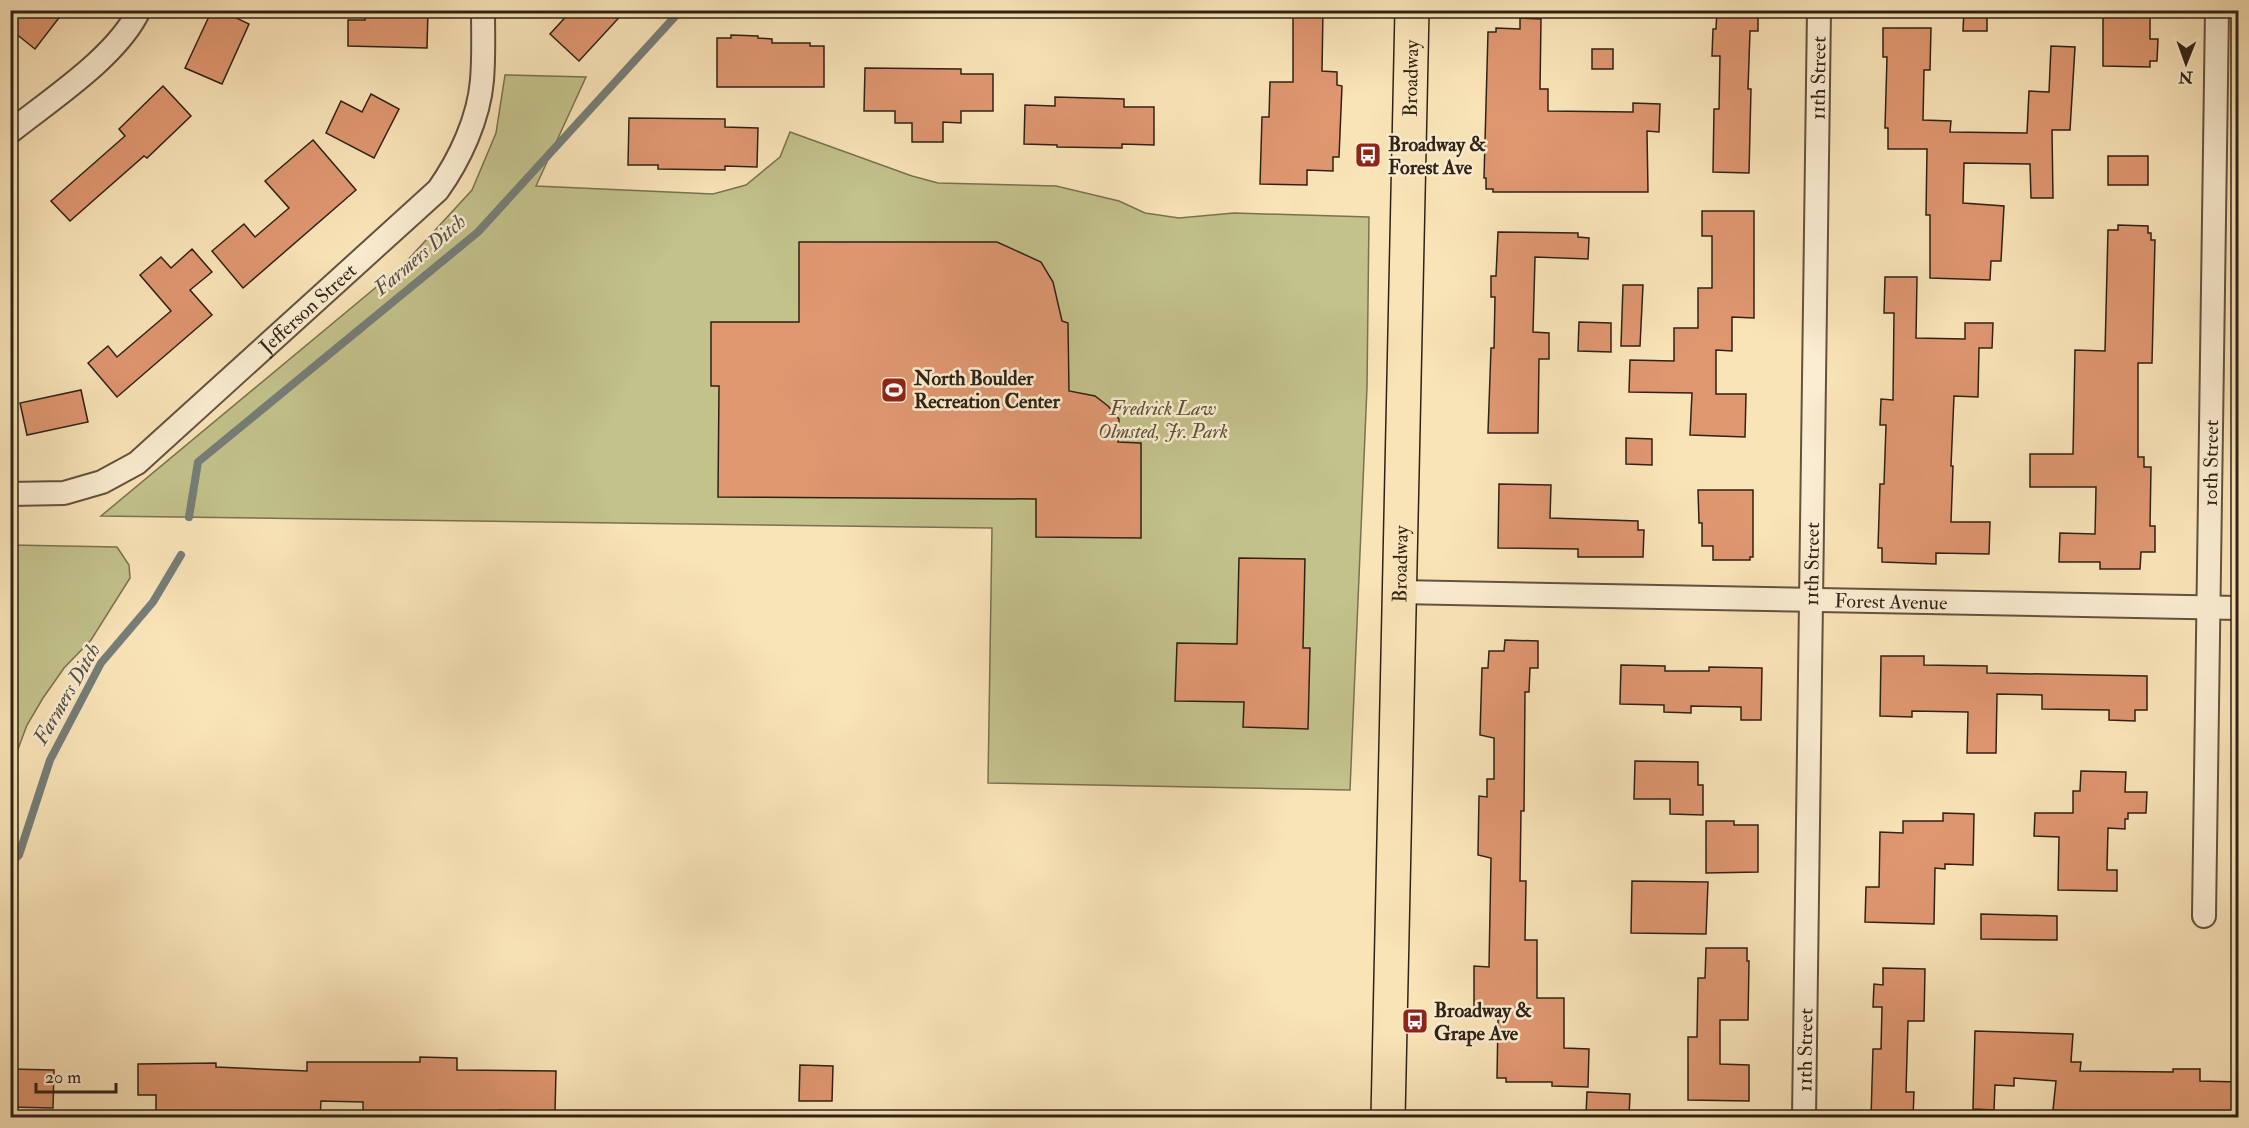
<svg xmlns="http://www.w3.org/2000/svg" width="2249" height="1128" font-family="'IM FELL Double Pica',serif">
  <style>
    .green { fill: #c3c28b; stroke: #797250; stroke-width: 1.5 }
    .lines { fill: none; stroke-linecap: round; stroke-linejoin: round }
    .stream { stroke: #757e78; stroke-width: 8 }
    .building { fill: #df9770; stroke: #2f2216; stroke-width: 1.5 }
    .minor-casing { stroke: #62523e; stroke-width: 26 }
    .primary-casing { stroke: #2f2216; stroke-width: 36 }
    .minor { stroke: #fbedd1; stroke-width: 22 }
    .primary { stroke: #f9e4b8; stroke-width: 33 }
    .labels { text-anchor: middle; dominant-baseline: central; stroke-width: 5; stroke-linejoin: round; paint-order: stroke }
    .street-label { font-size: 20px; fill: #2f2216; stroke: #fbedd1 }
    .poi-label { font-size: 20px; font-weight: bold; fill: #2f2216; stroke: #fbedd1; text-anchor: start }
    .park-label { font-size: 20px; font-style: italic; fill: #5b5239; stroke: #fbedd1 }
    .water-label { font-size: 21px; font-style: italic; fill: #525047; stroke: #fbedd1 }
  </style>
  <rect width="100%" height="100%" fill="#f9e4b8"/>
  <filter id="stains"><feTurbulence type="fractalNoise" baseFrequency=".00333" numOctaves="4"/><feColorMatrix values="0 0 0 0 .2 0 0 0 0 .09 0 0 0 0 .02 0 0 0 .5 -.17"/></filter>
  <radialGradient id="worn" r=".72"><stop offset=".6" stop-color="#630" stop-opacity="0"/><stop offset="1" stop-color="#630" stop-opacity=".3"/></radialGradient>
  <!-- green -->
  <g class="green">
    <path d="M 505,75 L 586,77 L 536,186 L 713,194 L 746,185 L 780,157 L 790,132 L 912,176 L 938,183 L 1056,186 L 1119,201 L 1145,213 L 1179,218 L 1234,213 L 1369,217 L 1367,387 L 1350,790 L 988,783 L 992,528 L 101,516 L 404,264 L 472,190 L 496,133 Z"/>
    <path d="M 11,545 L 117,547 L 129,565 L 130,578 L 91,640 L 64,668 L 43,698 L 27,725 L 11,768 Z"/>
  </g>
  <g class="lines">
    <!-- stream -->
    <g class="stream">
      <path d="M 189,517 L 198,462 L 478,232 L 681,10"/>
      <path d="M 10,864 L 19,855 L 50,760 L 101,663 L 153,602 L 181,555"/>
    </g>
  </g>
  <!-- building -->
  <g class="building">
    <path d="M 10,10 L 65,10 L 35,49 L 10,29 Z"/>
    <path d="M 212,10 L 220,10 L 249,24 L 222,84 L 185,68 Z"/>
    <path d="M 365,10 L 428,10 L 427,48 L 348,46 L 348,20 L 365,20 Z"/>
    <path d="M 572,10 L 626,10 L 579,61 L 550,34 Z"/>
    <path d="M 1293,10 L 1323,10 L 1322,71 L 1337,72 L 1337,85 L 1342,86 L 1339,157 L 1333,157 L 1333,171 L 1307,170 L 1307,185 L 1260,184 L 1262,117 L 1269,117 L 1270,82 L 1293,82 Z"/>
    <path d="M 1717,10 L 1758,10 L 1758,31 L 1750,31 L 1748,89 L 1751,89 L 1749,173 L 1713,172 L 1714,109 L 1719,109 L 1720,56 L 1712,56 L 1713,29 L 1716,29 Z"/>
    <path d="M 1964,10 L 1987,10 L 1987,31 L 1963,31 Z"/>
    <path d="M 2103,10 L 2150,10 L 2150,39 L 2158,39 L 2157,61 L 2150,61 L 2150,67 L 2103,66 Z"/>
    <path d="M 1520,18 L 1541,19 L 1540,89 L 1548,89 L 1548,111 L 1633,112 L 1633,103 L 1660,104 L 1659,132 L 1647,131 L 1648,192 L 1493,192 L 1493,189 L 1486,189 L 1486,178 L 1484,178 L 1488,32 L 1496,32 L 1496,28 L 1520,29 Z"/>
    <path d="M 1883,28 L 1931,28 L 1930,70 L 1924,70 L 1923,120 L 1951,121 L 1950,132 L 2027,133 L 2029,91 L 2049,92 L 2051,46 L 2075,47 L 2070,130 L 2052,130 L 2053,198 L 2031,198 L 2030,164 L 1964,163 L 1963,203 L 2004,206 L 2001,261 L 1991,261 L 1990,280 L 1930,278 L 1930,215 L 1926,215 L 1927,149 L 1888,149 L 1888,128 L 1885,128 L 1887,57 L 1883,57 Z"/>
    <path d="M 731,35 L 758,36 L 758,38 L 772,39 L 772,43 L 810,43 L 810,46 L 824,46 L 824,87 L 717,87 L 717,38 L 731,38 Z"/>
    <rect x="1592" y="49" width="21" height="20"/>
    <path d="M 865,68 L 961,69 L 961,74 L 993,74 L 993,111 L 961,111 L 961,123 L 943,122 L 943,142 L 912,142 L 912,123 L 895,123 L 895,111 L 864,111 Z"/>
    <path d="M 163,86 L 191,116 L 147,158 L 144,156 L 70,221 L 51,201 L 125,136 L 119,129 Z"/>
    <path d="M 371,94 L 399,109 L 374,158 L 326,133 L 341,101 L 362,112 Z"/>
    <path d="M 1055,97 L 1124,99 L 1124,107 L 1154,107 L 1154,145 L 1122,144 L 1122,148 L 1057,147 L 1057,145 L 1024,144 L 1025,105 L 1055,106 Z"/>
    <path d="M 629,118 L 725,119 L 725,127 L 758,128 L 757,167 L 725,166 L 725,170 L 658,169 L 658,165 L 628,165 Z"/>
    <path d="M 313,140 L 356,190 L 243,288 L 212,251 L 244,224 L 255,237 L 289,208 L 265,181 Z"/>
    <rect x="2108" y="156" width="40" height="29"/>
    <path d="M 1702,211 L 1754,211 L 1754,318 L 1732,317 L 1732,351 L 1716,350 L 1716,394 L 1746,394 L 1745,437 L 1690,435 L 1692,393 L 1629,392 L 1630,360 L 1674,361 L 1674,328 L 1698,328 L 1698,288 L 1712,288 L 1712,236 L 1702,236 Z"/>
    <path d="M 2118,225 L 2148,226 L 2148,233 L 2151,233 L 2151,240 L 2155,240 L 2152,363 L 2138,363 L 2138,457 L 2144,457 L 2144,467 L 2151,467 L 2150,526 L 2155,526 L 2155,552 L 2141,552 L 2140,569 L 2100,569 L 2100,562 L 2059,562 L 2060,533 L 2095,534 L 2096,487 L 2030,487 L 2030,454 L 2073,454 L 2075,350 L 2105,351 L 2108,230 L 2118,230 Z"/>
    <path d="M 1498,232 L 1578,233 L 1578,237 L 1589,238 L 1588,259 L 1535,257 L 1533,332 L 1549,333 L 1549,359 L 1539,359 L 1538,433 L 1488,433 L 1491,348 L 1494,348 L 1495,297 L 1491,297 L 1491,276 L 1496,276 Z"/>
    <path d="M 799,242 L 997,242 L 1041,262 L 1053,282 L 1062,321 L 1068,323 L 1069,391 L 1095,396 L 1108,406 L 1119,419 L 1118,442 L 1141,443 L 1141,538 L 1036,537 L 1036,499 L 718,497 L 719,386 L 711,386 L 711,322 L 799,322 Z"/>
    <path d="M 192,249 L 212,272 L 190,290 L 212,315 L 117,397 L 88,363 L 108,346 L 117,357 L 171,311 L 140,275 L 161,257 L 171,268 Z"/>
    <path d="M 1885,277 L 1917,277 L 1916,338 L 1965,339 L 1965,323 L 1993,323 L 1992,348 L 1979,348 L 1978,397 L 1954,396 L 1951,466 L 1953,466 L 1951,522 L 1990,522 L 1989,554 L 1936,553 L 1936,564 L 1882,562 L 1882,548 L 1878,548 L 1880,484 L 1884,484 L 1886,425 L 1880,425 L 1881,399 L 1893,400 L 1894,313 L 1884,313 Z"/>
    <path d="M 1623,285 L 1643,285 L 1640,346 L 1621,346 Z"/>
    <path d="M 1579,322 L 1611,323 L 1611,352 L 1578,351 Z"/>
    <path d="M 81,390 L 88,422 L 27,435 L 20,403 Z"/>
    <path d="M 1626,438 L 1652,439 L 1652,465 L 1626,464 Z"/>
    <path d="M 1499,484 L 1551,485 L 1550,518 L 1638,521 L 1638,530 L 1644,530 L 1643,557 L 1578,557 L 1578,549 L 1498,548 Z"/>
    <path d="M 1698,490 L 1753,490 L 1753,557 L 1750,557 L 1750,560 L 1713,560 L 1713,546 L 1702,546 L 1702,523 L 1699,523 Z"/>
    <path d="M 1239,558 L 1305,559 L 1303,648 L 1310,648 L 1308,729 L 1243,727 L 1244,702 L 1175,701 L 1177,643 L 1237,644 Z"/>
    <path d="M 1505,640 L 1538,641 L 1538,668 L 1530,668 L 1529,692 L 1525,692 L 1524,811 L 1521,811 L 1520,881 L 1526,881 L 1525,940 L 1537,940 L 1537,998 L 1564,998 L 1564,1048 L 1589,1049 L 1588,1087 L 1552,1086 L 1552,1082 L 1506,1082 L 1506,1078 L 1497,1078 L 1498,1018 L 1474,1018 L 1474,966 L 1489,967 L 1491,858 L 1478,855 L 1479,796 L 1487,797 L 1487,779 L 1494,779 L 1494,738 L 1480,735 L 1482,668 L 1488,668 L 1489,651 L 1504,651 Z"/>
    <path d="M 1881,656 L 1924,656 L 1924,665 L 1987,666 L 1987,673 L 2147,676 L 2147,710 L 2135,710 L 2135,721 L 2109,720 L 2109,710 L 2042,709 L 2042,695 L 1997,694 L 1996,753 L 1967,753 L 1968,712 L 1912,711 L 1912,717 L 1880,716 Z"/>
    <path d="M 1621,665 L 1665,666 L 1665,671 L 1709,671 L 1709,667 L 1762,668 L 1761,720 L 1741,720 L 1741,707 L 1691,706 L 1691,713 L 1664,712 L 1664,705 L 1620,704 Z"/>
    <path d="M 1635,761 L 1698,762 L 1698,785 L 1703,785 L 1703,815 L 1670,814 L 1670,799 L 1634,799 Z"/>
    <path d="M 2081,771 L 2126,772 L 2125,792 L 2147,792 L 2146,813 L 2128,813 L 2128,819 L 2125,819 L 2125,829 L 2108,828 L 2107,870 L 2117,870 L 2117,891 L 2058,890 L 2059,837 L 2034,836 L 2035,813 L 2073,813 L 2073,791 L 2080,791 Z"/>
    <path d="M 1943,813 L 1974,814 L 1973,865 L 1945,864 L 1945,869 L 1935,868 L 1934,924 L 1865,922 L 1866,887 L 1879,887 L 1880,832 L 1903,833 L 1903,821 L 1943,821 Z"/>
    <path d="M 1706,821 L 1734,821 L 1734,825 L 1758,825 L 1758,872 L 1706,873 Z"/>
    <path d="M 1632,881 L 1708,882 L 1706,934 L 1631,933 Z"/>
    <path d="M 1981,914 L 2057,916 L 2057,940 L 1981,939 Z"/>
    <path d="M 1706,948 L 1747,948 L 1747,961 L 1749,961 L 1748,1020 L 1720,1020 L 1720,1064 L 1749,1065 L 1749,1101 L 1688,1100 L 1688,1037 L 1697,1037 L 1698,978 L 1705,978 Z"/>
    <path d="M 1883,968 L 1925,969 L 1924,1021 L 1908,1021 L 1906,1092 L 1914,1092 L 1913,1118 L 1871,1118 L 1873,1049 L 1881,1049 L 1882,1007 L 1873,1007 L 1874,984 L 1883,985 Z"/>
    <path d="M 1975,1031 L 2073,1034 L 2071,1062 L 2081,1062 L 2080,1071 L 2173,1072 L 2173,1069 L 2200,1069 L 2200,1081 L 2238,1082 L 2238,1113 L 2196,1112 L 2196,1115 L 2053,1110 L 2056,1081 L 2014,1078 L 2014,1086 L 1995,1085 L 1994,1110 L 1973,1109 Z"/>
    <path d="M 420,1057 L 457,1058 L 457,1070 L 556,1071 L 555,1112 L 499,1110 L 498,1118 L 383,1114 L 383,1118 L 363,1118 L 363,1102 L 321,1101 L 320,1118 L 191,1118 L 191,1111 L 156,1111 L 156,1095 L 138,1095 L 138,1064 L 216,1063 L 216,1067 L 307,1071 L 307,1062 L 420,1062 Z"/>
    <path d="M 800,1065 L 833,1066 L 832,1101 L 799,1101 Z"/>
    <path d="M 10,1069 L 54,1070 L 53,1108 L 10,1107 Z"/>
    <path d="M 1587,1092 L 1630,1094 L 1629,1116 L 1586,1115 Z"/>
  </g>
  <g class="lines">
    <defs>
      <g id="minor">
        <path d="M 10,132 C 50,100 118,56 139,10"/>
        <path id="s1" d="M 10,494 L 64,493 L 102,482 L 137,463 L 438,190 C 460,159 479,118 482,80 C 484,57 483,34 483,10"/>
        <path id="s2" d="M 1399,592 L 2238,608"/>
        <path id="s3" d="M 2204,916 L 2217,10"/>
        <path id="s4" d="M 1804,1118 L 1819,10"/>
      </g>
      <g id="primary">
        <path id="s5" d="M 1388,1118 L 1412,10"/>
      </g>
    </defs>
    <!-- minor casing -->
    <use href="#minor" class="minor-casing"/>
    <!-- primary casing -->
    <use href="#primary" class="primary-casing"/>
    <!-- minor -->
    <use href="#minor" class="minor"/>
    <!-- primary -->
    <use href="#primary" class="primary"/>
  </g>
  <!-- icons -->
  <defs>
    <symbol id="bus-square" viewBox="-11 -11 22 22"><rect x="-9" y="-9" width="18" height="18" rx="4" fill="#8f2418" stroke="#fbedd1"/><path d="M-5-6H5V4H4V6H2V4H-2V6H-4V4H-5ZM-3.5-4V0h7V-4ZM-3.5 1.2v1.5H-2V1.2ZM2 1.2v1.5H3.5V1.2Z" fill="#fff"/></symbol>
    <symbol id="stadium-square" viewBox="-11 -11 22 22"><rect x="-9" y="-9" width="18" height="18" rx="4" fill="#8f2418" stroke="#fbedd1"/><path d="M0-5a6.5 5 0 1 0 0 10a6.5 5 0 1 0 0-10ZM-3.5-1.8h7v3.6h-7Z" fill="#fff"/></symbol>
  </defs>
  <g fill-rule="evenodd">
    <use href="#bus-square" x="1353" y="140" width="30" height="30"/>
    <use href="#stadium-square" x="879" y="375" width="30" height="30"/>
    <use href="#bus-square" x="1400" y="1006" width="30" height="30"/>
  </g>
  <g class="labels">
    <!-- street labels -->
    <g class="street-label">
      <text stroke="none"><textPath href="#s5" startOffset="1040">Broadway</textPath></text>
      <text stroke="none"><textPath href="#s4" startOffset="1040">11th Street</textPath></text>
      <text stroke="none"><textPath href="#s1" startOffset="364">Jefferson Street</textPath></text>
      <text stroke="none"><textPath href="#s3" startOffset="453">10th Street</textPath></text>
      <text stroke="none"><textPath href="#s5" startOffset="554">Broadway</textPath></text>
      <text stroke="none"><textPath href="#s4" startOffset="554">11th Street</textPath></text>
      <text stroke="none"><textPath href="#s2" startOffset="492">Forest Avenue</textPath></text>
      <text stroke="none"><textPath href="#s4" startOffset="68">11th Street</textPath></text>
    </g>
    <!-- poi labels -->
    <g class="poi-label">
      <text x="1388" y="144">Broadway &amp;<tspan x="1388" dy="23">Forest Ave</tspan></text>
      <text x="914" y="378">North Boulder<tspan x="914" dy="23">Recreation Center</tspan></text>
      <text x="1434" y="1010">Broadway &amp;<tspan x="1434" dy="23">Grape Ave</tspan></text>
    </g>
    <!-- park labels -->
    <g class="park-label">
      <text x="1163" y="408">Fredrick Law<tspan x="1163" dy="23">Olmsted, Jr. Park</tspan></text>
    </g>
    <!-- water labels -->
    <g class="water-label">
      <text transform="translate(420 255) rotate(-40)">Farmers Ditch</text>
      <text transform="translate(67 694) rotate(-60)">Farmers Ditch</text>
    </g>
  </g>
  <!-- margin -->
  <rect width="2249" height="1128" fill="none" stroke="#f9e4b8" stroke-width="36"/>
  <rect x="12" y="12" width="2225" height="1104" fill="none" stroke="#2f2216" stroke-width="3"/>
  <rect x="18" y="18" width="2213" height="1092" fill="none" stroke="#2f2216" stroke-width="1.5"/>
  <!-- north arrow -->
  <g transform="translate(2186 63) rotate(181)" stroke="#fbedd1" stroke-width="4.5" paint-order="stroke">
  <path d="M0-4.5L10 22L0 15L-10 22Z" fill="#2f2216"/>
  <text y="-9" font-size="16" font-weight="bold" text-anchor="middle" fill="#2f2216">N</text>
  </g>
  <!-- scale -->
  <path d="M36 1083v9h80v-9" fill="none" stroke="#2f2216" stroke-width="3"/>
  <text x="45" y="1083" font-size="18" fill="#2f2216" stroke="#fbedd1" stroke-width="4.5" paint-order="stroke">20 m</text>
  <rect width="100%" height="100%" filter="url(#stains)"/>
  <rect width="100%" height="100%" fill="url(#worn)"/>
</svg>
